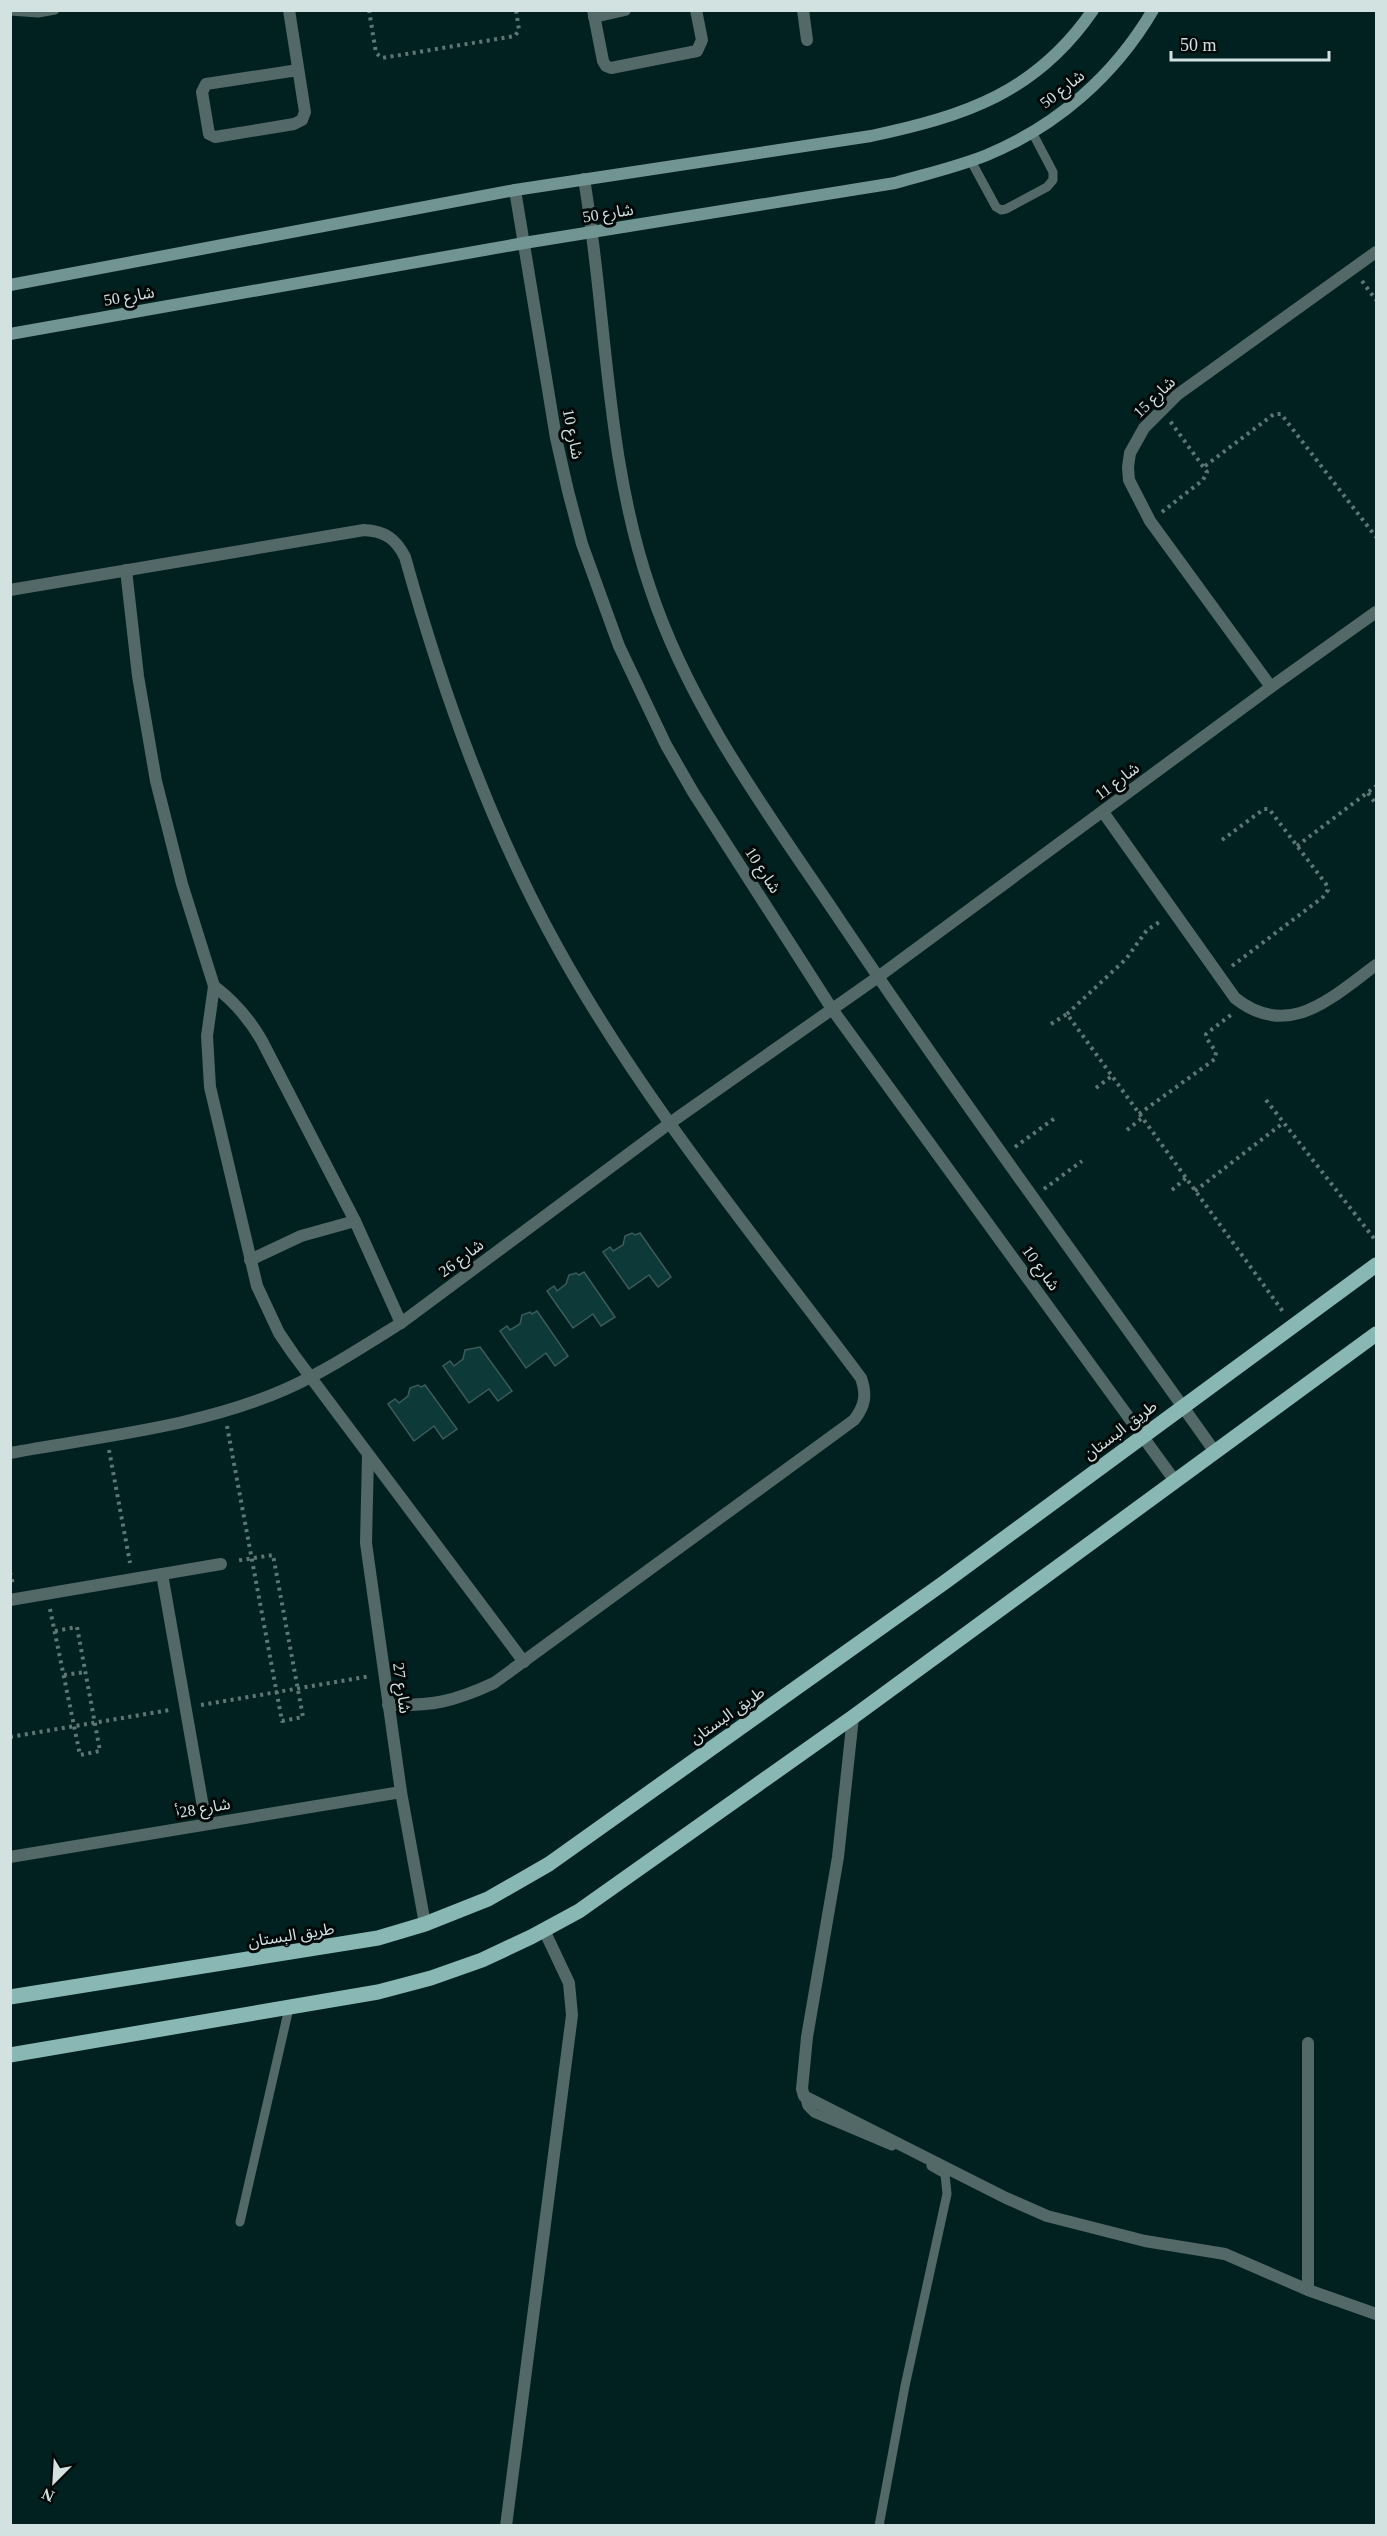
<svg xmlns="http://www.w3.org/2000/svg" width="1387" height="2536" font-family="'Times New Roman','Noto Sans Arabic',serif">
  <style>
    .building { fill: #0d3938; stroke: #3b5c5a; stroke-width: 1.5 }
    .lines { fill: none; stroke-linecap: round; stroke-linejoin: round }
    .path { stroke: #5e7776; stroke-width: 4; stroke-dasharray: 3 4.5; stroke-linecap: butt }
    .lane { stroke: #526967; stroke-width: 9 }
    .street { stroke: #526967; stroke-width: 12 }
    .secondary { stroke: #719593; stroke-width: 12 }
    .primary { stroke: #88b7b4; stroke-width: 15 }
    .labels { text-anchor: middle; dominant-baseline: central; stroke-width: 6; stroke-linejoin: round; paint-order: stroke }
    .street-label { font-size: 16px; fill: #d1e2e1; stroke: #010908 }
  </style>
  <rect width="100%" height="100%" fill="#002120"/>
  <!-- building -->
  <g class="building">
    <path d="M 632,1233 L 635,1235 L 640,1233 L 671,1277 L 658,1287 L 649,1275 L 629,1289 L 603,1252 L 610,1247 L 613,1251 L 623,1245 L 625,1236 Z"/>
    <path d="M 584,1272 L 615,1317 L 601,1326 L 593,1314 L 573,1328 L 547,1291 L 554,1286 L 557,1291 L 566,1284 L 569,1275 L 576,1273 L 579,1275 Z"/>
    <path d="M 537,1311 L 568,1356 L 555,1366 L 546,1353 L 526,1368 L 500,1331 L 507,1326 L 510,1330 L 520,1324 L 522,1315 L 530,1312 L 532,1314 Z"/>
    <path d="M 480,1347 L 512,1391 L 498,1401 L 489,1389 L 469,1403 L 443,1366 L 450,1361 L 454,1366 L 463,1359 L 465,1350 Z"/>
    <path d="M 418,1385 L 421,1387 L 425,1385 L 457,1429 L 443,1439 L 434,1426 L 414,1441 L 388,1404 L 395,1399 L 399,1403 L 408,1396 L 410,1388 Z"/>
  </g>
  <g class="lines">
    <!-- path -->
    <g class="path">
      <path d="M 369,10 L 376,53 L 382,58 L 515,36 L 519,30 L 516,10"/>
      <path d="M 1362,281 L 1376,300"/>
      <path d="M 1205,466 L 1274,414 L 1281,414 L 1376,537"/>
      <path d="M 1162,512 L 1203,480 L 1207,472 L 1170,421"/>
      <path d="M 1368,793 L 1376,804"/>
      <path d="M 1222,840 L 1264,809 L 1269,809 L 1326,884 L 1328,890 L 1323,897 L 1232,966"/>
      <path d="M 1297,846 L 1376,786"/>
      <path d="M 1067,1014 L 1126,959 L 1147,930 L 1161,921"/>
      <path d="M 1051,1024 L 1067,1014 L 1284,1313"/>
      <path d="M 1096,1088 L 1112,1076"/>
      <path d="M 1266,1100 L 1376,1241"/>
      <path d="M 1139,1114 L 1215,1059 L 1216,1052 L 1207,1039 L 1206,1034 L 1232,1014"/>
      <path d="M 1127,1130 L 1142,1118"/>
      <path d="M 1015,1147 L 1055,1118"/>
      <path d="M 1044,1189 L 1082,1161"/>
      <path d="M 1172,1190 L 1186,1178"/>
      <path d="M 1195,1191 L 1283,1123"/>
      <path d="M 227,1426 L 282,1721 L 303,1717 L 273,1555 L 235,1561"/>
      <path d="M 109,1450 L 130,1563"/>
      <path d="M 10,1572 L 13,1584"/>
      <path d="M 50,1609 L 80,1755 L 100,1751 L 77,1627 L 55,1631"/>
      <path d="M 64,1675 L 86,1672"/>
      <path d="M 201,1705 L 371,1676"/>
      <path d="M 10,1737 L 170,1710"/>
    </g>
    <!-- lane -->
    <g class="lane">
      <path d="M 10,11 L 38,13 L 55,10"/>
      <path d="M 971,161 L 996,207 L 1001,210 L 1006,209 L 1047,187 L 1053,180 L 1053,172 L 1032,132"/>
      <path d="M 804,2096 L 807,2106 L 814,2113 L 892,2146"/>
      <path d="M 240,2222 L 289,2008"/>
      <path d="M 879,2526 L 905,2386 L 947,2194 L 945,2174 L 931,2166"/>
    </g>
    <!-- street -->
    <g class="street">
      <path d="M 289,10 L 305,112 L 302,120 L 294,124 L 215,137 L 209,134 L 202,92 L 206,84 L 298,70"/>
      <path d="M 593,10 L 603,61 L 606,66 L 611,68 L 697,51 L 702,40 L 696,10"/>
      <path d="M 803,10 L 807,40"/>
      <path d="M 594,17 L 625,10"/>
      <path d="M 584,179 C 607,315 605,457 650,588 C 690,709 767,812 837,916 C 959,1098 1089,1274 1215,1452"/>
      <path d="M 515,190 L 556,438 L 568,491 L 582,544 L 619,646 L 666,745 L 693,792 L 832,1009 L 1175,1481"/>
      <path d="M 126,570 L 138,676 L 156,781 L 182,884 L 214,986 L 207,1036 L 210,1087 L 257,1286 L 279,1333 L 294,1355 L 524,1662"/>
      <path d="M 10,590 L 364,530 C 385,531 396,539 405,557 C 443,693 490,826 559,950 C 644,1103 757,1239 861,1378 C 867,1395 865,1406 854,1420 L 494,1683 C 453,1702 432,1706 388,1705"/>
      <path d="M 1271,687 L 1150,521 L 1129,480 L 1128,467 L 1130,453 L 1144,428 L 1177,395 L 1376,252"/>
      <path d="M 1103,812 L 1235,998 C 1289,1041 1332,997 1376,965"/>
      <path d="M 214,986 C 235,1002 249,1018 262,1041 L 355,1221 L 401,1323"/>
      <path d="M 250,1260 L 301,1236 L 355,1221"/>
      <path d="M 10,1453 C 102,1436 200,1427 286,1389 C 326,1371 364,1346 401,1323 L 670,1123 L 878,977 L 1271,687 L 1376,612"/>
      <path d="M 368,1455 L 366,1543 L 401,1792 L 425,1924"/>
      <path d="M 162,1574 L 206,1824"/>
      <path d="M 10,1600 L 221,1564"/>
      <path d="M 853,1717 L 838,1857 L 807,2037 L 802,2089 L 804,2096 L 1006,2198 L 1047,2216 L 1145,2241 L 1225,2254 L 1308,2290 L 1376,2314"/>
      <path d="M 10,1857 L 401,1792"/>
      <path d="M 1308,2043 L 1308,2290"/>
      <path d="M 506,2526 L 572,2015 L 569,1983 L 544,1930"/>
    </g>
    <!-- secondary -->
    <g class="secondary">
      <path d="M 10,285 L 515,190 L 871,136 C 965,116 1036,93 1093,10"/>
      <path d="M 10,334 L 524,243 L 895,183 C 926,174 957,167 987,155 C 1057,126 1115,75 1153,10"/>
    </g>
    <!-- primary -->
    <g class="primary">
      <path d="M 10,1997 L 378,1938 L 425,1924 L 488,1899 L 549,1864 L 945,1582 L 1376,1265"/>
      <path d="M 10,2055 L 378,1992 L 431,1978 L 482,1960 L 531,1937 L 579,1911 L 853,1717 L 1376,1334"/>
    </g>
  </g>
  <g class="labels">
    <!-- street labels -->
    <g class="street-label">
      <text transform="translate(1062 89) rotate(-38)">شارع 50</text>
      <text transform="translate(608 213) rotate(-9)">شارع 50</text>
      <text transform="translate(129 296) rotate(-10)">شارع 50</text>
      <text transform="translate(1154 397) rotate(-44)">شارع 15</text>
      <text transform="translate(573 434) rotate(79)">شارع 10</text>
      <text transform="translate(1117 781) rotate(-37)">شارع 11</text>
      <text transform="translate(763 870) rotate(57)">شارع 10</text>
      <text transform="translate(461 1258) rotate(-37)">شارع 26</text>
      <text transform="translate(1041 1268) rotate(54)">شارع 10</text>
      <text transform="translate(1120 1430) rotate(-37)">طريق البستان</text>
      <text transform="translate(402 1688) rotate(82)">شارع 27</text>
      <text transform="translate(727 1715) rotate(-35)">طريق البستان</text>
      <text transform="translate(203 1808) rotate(-10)">شارع 28أ</text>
      <text transform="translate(291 1935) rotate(-9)">طريق البستان</text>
    </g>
  </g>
  <!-- border -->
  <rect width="1387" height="2536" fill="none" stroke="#d1e2e1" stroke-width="24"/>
  <!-- north arrow -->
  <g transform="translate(54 2482) rotate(204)" stroke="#010908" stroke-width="4.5" paint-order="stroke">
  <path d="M0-4.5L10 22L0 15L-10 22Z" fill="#d1e2e1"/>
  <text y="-9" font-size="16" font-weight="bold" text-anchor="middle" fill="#d1e2e1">N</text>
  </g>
  <!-- scale -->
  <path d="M1171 51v9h158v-9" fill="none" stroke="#d1e2e1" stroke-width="3"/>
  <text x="1180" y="51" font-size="18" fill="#d1e2e1" stroke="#010908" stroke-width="4.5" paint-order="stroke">50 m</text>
</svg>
